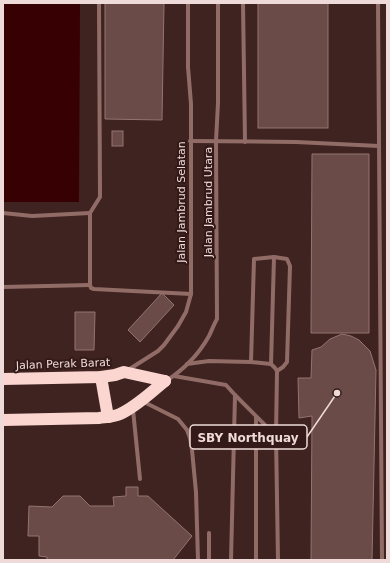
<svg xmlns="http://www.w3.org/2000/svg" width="390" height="563" font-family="'DejaVu Sans',sans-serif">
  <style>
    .water { fill: #370002 }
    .building { fill: #6a4b48; stroke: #957470 }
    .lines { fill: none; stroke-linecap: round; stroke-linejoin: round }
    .lane { stroke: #916c67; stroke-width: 4 }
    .highway { stroke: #fbd5d0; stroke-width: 12 }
    .labels { text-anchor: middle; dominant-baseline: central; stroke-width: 4; stroke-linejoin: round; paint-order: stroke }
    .street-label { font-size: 11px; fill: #eedbd9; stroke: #331917 }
    .leader { fill: none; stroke: #eedbd9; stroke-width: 1.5 }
    .callout-dot { fill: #eedbd9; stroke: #331917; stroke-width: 1.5 }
    .callout { fill: #331917; stroke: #eedbd9; stroke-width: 1.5 }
    .callout-label { font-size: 12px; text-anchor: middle; font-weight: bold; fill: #eedbd9 }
  </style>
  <rect width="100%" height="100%" fill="#3e2320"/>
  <!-- water -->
  <path class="water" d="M 3,3 L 80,3 L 79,202 L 3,202 Z"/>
  <!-- building -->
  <g class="building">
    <path d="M 105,3 L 164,3 L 162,120 L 105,119 Z"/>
    <rect x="258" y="3" width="70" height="125"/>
    <rect x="112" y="131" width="11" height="15"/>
    <path d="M 312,154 L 369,154 L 369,333 L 311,333 Z"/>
    <path d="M 162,293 L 174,305 L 140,342 L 128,330 Z"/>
    <path d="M 75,312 L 95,312 L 94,350 L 75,350 Z"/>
    <path d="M 342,334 L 351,336 L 359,340 L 370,351 L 376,370 L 372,560 L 311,560 L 312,416 L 299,418 L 298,378 L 311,378 L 312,350 L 321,347 L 330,339 Z"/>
    <path d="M 126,487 L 138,487 L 138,496 L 148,496 L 192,536 L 173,560 L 47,560 L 47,557 L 39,556 L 39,536 L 28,536 L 29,506 L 52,507 L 63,496 L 80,496 L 90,506 L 114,506 L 113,497 L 126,496 Z"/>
  </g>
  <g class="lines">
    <!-- lane -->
    <g class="lane">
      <path d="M 99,3 L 100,197 L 90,213 L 90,285 L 91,288 L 94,289 L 191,294"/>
      <path d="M 243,3 L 245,142"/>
      <path d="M 378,3 L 382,560"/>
      <path d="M 190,141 L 296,142 L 379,146"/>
      <path d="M 3,213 L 32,216 L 90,213"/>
      <path d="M 3,287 L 90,285"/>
      <path d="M 251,362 L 254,259 L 274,257 L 287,259 L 290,266 L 287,362 L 283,367 L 277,371"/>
      <path d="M 187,364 L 209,361 L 251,362 L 271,364 L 275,368 L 277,371 L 276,436 L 278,560"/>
      <path d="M 271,364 L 274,257"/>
      <path d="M 128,370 L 158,351 L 164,345 L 178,326 L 186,312 L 191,294 L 191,104 L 188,67 L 188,3"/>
      <path d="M 174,376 L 226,385 L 235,395 L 276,436"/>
      <path d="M 166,381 C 183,370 199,354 209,336 C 212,330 214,324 217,319 L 216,141 L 218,103 L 218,3"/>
      <path d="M 144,402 L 178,419 L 187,430 L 190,438 L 192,450 L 196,492 L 198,560"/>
      <path d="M 133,410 L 140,479"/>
      <path d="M 209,533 L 209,560"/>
      <path d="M 231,560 L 235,395"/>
      <path d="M 256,560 L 256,417"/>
    </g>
    <!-- highway -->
    <g class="highway">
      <path d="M 101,377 L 108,417"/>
      <path d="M 3,379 L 101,377 L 115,375 L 124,372 L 165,381"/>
      <path d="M 3,420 L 99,418 C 106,417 113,417 120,414 C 137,406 151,392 165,381"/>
    </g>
  </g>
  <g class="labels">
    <!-- street labels -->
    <g class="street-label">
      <text transform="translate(181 202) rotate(-90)">Jalan Jambrud Selatan</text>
      <text transform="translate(208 202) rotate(-90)">Jalan Jambrud Utara</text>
      <text transform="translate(63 364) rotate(-2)">Jalan Perak Barat</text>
    </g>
  </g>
  <!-- callouts -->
  <path class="leader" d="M337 393L307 437"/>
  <circle class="callout-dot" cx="337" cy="393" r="4"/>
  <rect class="callout" x="190" y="425" width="117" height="24" rx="4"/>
  <g class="callout-label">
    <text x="248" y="442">SBY Northquay</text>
  </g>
  <!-- border -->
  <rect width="390" height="563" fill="none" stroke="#eedbd9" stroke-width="8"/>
</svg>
